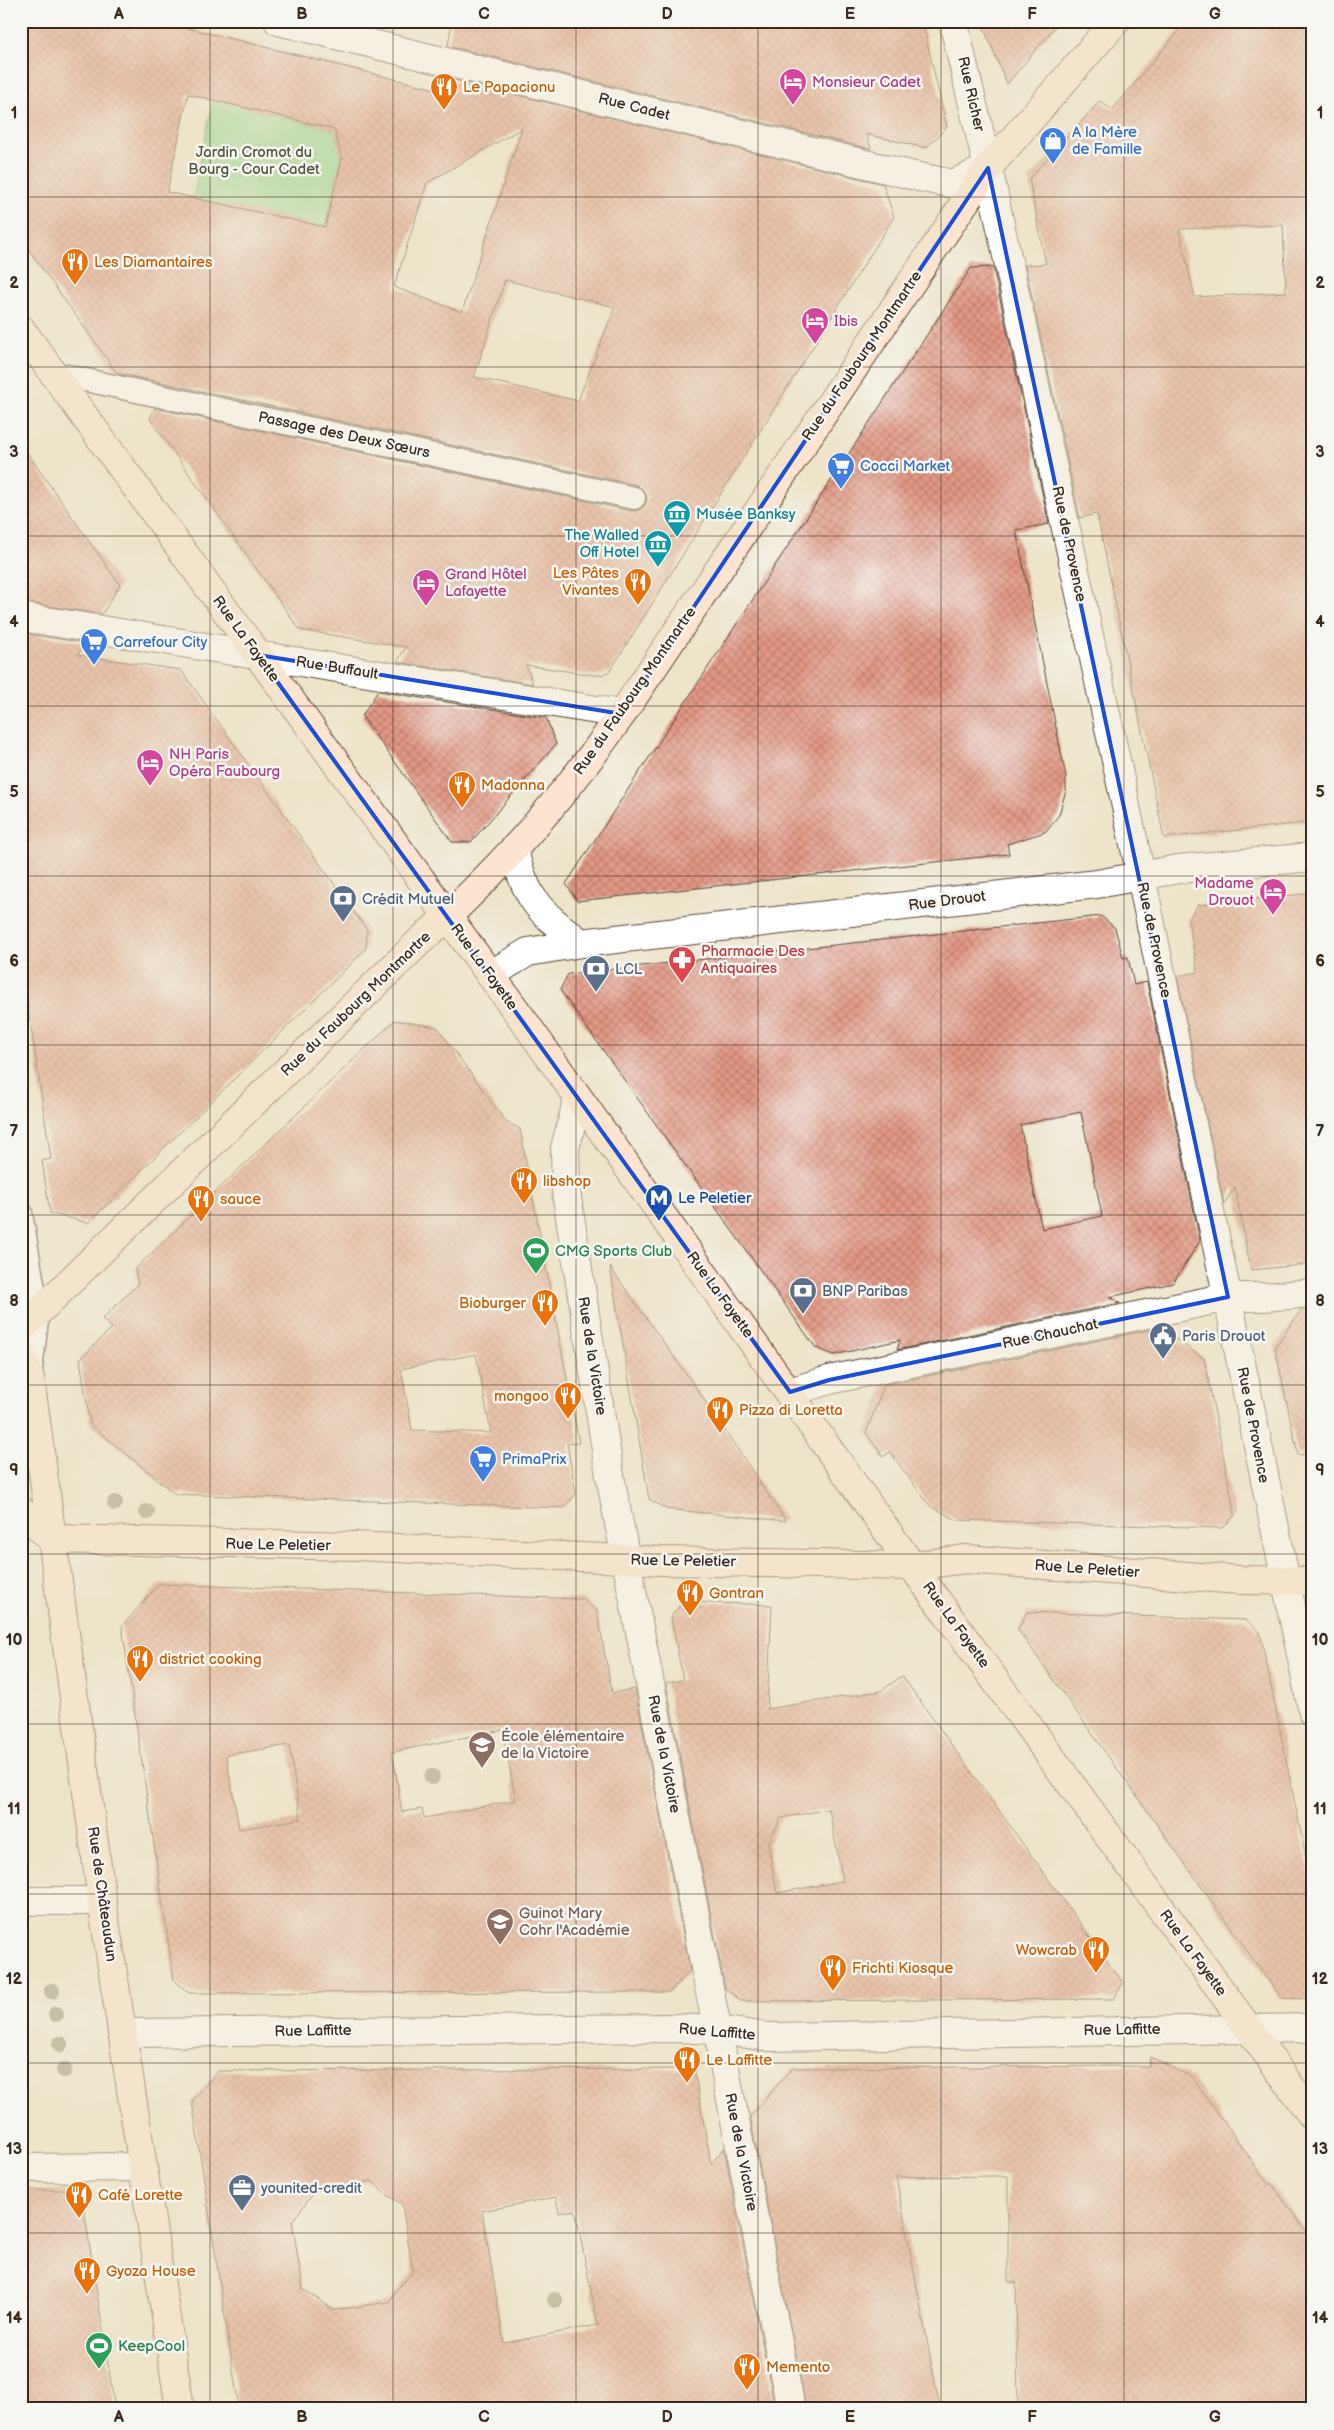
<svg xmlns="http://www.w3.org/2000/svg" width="1334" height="2430" font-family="'Balsamiq Sans',sans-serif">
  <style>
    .garden { fill: #8ed48e; stroke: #647f56 }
    .building { fill: url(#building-cross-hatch); fill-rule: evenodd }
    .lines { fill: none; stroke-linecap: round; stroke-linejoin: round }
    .lane-casing { stroke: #564638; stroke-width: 25 }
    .street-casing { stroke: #564638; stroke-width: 30 }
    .secondary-casing { stroke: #564638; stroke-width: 30 }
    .lane { stroke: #fff; stroke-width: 22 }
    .street { stroke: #fff; stroke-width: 28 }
    .secondary { stroke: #fde4d1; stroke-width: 28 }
    .tree { fill: #97957a }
    .marked { fill: none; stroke: #1d4ed8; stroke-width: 4; stroke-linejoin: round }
    .grid { fill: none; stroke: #3b2a1e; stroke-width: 1; stroke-opacity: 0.55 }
    .labels { text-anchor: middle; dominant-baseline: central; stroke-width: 5; stroke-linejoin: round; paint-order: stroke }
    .hotel-label { font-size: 15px; fill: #b23c85; stroke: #f6f6f2; text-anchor: start }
    .food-label { font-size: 15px; fill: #c56008; stroke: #f6f6f2; text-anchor: start }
    .street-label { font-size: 15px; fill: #3b2a1e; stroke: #f6f6f2 }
    .shop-label { font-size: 15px; fill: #366cbe; stroke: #f6f6f2; text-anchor: start }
    .park-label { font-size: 15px; fill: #50543a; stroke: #f6f6f2 }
    .culture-label { font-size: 15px; fill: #0d838f; stroke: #f6f6f2; text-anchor: start }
    .service-label { font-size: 15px; fill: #4e5e75; stroke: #f6f6f2; text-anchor: start }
    .health-label { font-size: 15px; fill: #be3a42; stroke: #f6f6f2; text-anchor: start }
    .transit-label { font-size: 15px; fill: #164399; stroke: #f6f6f2; text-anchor: start }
    .leisure-label { font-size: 15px; fill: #27864d; stroke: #f6f6f2; text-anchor: start }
    .education-label { font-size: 15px; fill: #785e54; stroke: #f6f6f2; text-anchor: start }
    .neatline { fill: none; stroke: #3b2a1e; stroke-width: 2 }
    .grid-label { font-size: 16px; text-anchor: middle; font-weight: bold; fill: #3b2a1e }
  </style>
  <defs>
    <pattern id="building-cross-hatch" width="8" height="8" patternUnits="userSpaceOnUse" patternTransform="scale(1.25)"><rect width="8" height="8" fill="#e49985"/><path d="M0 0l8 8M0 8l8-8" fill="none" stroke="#ba7d6c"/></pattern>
  </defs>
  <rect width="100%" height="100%" fill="#f6f6f2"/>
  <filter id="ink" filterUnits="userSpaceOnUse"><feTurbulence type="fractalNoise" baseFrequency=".02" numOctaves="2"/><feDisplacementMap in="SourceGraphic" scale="10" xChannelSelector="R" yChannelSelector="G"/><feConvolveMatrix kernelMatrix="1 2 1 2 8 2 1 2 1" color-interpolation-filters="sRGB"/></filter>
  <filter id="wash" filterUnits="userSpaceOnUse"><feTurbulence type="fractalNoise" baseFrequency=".0096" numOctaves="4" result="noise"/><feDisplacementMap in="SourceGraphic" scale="20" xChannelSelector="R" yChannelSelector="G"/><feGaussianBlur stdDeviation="1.12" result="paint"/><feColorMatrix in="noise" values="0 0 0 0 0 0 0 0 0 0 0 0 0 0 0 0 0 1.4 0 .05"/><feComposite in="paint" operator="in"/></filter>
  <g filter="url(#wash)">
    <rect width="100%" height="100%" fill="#ede4c9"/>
    <!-- garden -->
    <path class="garden" d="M 213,99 L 338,131 L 336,138 L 339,147 L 344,149 L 325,227 L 193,198 Z"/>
    <g id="blocks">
      <!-- building -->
      <g class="building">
        <path d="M 21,21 L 159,21 L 439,90 L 442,77 L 883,184 L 894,217 L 610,671 L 601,675 L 593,675 L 526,665 L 533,684 L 397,662 L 406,647 L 300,630 L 150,419 L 155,408 L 631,511 L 638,510 L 644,506 L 647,500 L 646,494 L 637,485 L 117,373 L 21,239 ZM 188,94 L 334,129 L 342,159 L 325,227 L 167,192 ZM 522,128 L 462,312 L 394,287 L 427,183 ZM 505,280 L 615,307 L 578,401 L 474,377 Z"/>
        <path d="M 452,21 L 922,21 L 947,127 L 926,148 L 866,134 L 871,149 L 448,46 Z"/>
        <path d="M 981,21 L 1060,21 L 1007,84 Z"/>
        <path d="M 1187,21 L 1313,21 L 1313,822 L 1164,838 L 1097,514 L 1080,518 L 1025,265 L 1046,264 L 1029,179 L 1100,101 L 1112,110 ZM 1283,225 L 1286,292 L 1195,297 L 1179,229 Z"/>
        <path d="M 993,267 L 1049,524 L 1016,530 L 1066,777 L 1066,790 L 1059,815 L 1045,832 L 1007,844 L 1009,854 L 577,901 L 566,884 L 742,616 L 971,268 Z"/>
        <path d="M 21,444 L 120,585 L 102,614 L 21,602 Z"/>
        <path d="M 21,633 L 85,643 L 78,655 L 181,670 L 367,930 L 366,948 L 362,953 L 88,1223 L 50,1213 L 42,1161 L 51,1159 L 21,961 Z"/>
        <path d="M 378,691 L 546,718 L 556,744 L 471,842 L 452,842 L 362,716 Z"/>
        <path d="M 1313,893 L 1313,1264 L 1251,1270 L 1235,1187 L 1224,1204 L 1177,976 L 1198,972 L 1188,920 L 1198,905 Z"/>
        <path d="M 1101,916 L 1115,928 L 1123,958 L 1128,957 L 1134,985 L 1147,982 L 1200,1241 L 1173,1283 L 1110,1297 L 1120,1303 L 897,1350 L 900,1340 L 834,1355 L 816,1348 L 560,990 L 568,974 ZM 1081,1112 L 1102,1216 L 1042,1229 L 1020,1125 Z"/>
        <path d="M 395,1020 L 437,1027 L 506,1122 L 520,1129 L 579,1443 L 567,1444 L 576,1494 L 563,1508 L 175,1494 L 90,1424 L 80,1359 L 112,1328 L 102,1319 L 138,1284 L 135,1269 ZM 476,1354 L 491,1433 L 412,1430 L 401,1369 Z"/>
        <path d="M 610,1267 L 701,1395 L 786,1521 L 666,1509 L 649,1499 Z"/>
        <path d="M 1313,1309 L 1313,1453 L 1298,1455 L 1275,1347 L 1301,1310 Z"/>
        <path d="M 1158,1328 L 1204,1358 L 1235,1515 L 1223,1528 L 957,1520 L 930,1506 L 890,1452 L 883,1457 L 866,1433 L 884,1385 Z"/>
        <path d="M 159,1584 L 583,1599 L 597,1611 L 612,1693 L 635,1689 L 690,1970 L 670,1992 L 189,1993 L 174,1981 L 122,1626 ZM 502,1730 L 516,1800 L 424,1818 L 422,1809 L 402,1812 L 392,1752 ZM 289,1745 L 301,1819 L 239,1829 L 226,1755 Z"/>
        <path d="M 683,1602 L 772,1605 L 767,1709 L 881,1691 L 902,1676 L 1123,1983 L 1114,1999 L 741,2001 L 725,1988 L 666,1683 L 683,1680 L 671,1616 ZM 829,1809 L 843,1881 L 777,1893 L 768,1844 L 781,1818 Z"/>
        <path d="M 1027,1612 L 1246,1620 L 1260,1632 L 1313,1892 L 1313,1999 L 1281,1998 L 1018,1630 Z"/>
        <path d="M 1150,2057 L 1192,2077 L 1269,2185 L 1271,2183 L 1313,2241 L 1313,2409 L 1018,2409 L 1016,2282 L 1008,2282 L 1008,2176 L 896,2177 L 940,2409 L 806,2409 L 750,2117 L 792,2068 L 1149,2066 Z"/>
        <path d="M 694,2069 L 711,2164 L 724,2148 L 775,2409 L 239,2409 L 192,2101 L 218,2071 ZM 372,2181 L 384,2193 L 402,2204 L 413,2273 L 400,2285 L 389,2302 L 334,2310 L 303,2289 L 292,2221 L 316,2190 ZM 556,2197 L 559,2213 L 575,2210 L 598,2325 L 504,2343 L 482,2211 Z"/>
        <path d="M 21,2190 L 81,2190 L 115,2409 L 21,2409 Z"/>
      </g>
    </g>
  </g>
  <g filter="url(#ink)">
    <use href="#blocks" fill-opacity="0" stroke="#564638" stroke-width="1"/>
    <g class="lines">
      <defs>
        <g id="lane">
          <path d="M 53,373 L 634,498"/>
          <path d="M 21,1213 L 38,1313 L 30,1378"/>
        </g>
        <g id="street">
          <path d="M 278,21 L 919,177 L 953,184 L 988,168"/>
          <path d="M 953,21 L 988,168 L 1141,876 L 1313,1713"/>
          <path d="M 21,617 L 622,714"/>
          <path d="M 514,851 C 527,902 540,912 581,943"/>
          <path d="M 490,975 L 528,952 L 581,943 L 1097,884 L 1178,869 L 1313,857"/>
          <path d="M 578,1098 L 565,1148 L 566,1191 L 610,1476 L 626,1560 L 791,2409"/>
          <path d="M 790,1392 L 829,1380 L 1228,1297 L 1264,1297 L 1313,1293"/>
          <path d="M 21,1901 L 102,1901"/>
          <path d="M 122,2033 L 677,2028 L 717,2030 L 769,2037 L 1313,2028"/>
          <path d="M 21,2168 L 143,2167"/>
        </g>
        <g id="secondary">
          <path d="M 21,329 L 526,1024 L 912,1566 L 1313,2117"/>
          <path d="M 21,1329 L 417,944 C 495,875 563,799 622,714 L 988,168 L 1116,21"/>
          <path d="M 21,1354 L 30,1378 L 102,1901 L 180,2409"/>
          <path d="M 21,1511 L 52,1539"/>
          <path d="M 52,1539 L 355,1546 L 664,1561 L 912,1566 L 966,1559 L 1240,1580 L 1313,1581"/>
        </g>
      </defs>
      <!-- lane casing -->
      <use href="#lane" class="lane-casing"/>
      <!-- street casing -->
      <use href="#street" class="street-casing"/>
      <!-- secondary casing -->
      <use href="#secondary" class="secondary-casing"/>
      <!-- lane -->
      <use href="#lane" class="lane"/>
      <!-- street -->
      <use href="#street" class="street"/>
      <!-- secondary -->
      <use href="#secondary" class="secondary"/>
    </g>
    <!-- trees -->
    <g class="tree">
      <circle cx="115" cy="1503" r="8"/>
      <circle cx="147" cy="1512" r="8"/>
      <circle cx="487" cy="1745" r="8"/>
      <circle cx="432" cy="1777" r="8"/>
      <circle cx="52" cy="1991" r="8"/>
      <circle cx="56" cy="2014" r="8"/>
      <circle cx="60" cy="2044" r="8"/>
      <circle cx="64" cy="2070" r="8"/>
      <circle cx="555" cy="2300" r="8"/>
    </g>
  </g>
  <!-- marked area -->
  <path d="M0 0H1334V2430H0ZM 988,168 L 1228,1297 L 829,1380 L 790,1392 L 258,655 L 622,714 Z" fill="#ede4c9" fill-opacity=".55" fill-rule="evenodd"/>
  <path class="marked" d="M 988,168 L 1228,1297 L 829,1380 L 790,1392 L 258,655 L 622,714 Z"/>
  <!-- grid -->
  <path class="grid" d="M 210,21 L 210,2409M 393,21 L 393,2409M 576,21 L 576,2409M 758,21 L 758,2409M 941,21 L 941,2409M 1124,21 L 1124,2409M 21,197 L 1313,197M 21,367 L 1313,367M 21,536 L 1313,536M 21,706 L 1313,706M 21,876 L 1313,876M 21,1045 L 1313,1045M 21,1215 L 1313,1215M 21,1385 L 1313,1385M 21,1554 L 1313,1554M 21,1724 L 1313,1724M 21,1894 L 1313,1894M 21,2063 L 1313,2063M 21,2233 L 1313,2233"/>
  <!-- icons -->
  <defs>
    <symbol id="hotel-pin" viewBox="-11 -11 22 30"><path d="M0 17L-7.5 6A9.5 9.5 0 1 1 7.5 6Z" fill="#d1479c" stroke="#f6f6f2"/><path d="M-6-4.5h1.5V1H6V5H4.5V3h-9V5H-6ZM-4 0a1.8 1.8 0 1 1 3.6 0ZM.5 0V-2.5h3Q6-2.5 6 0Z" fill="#fff"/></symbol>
    <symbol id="restaurant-pin" viewBox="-11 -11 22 30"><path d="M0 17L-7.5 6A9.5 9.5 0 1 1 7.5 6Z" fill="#e8710a" stroke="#f6f6f2"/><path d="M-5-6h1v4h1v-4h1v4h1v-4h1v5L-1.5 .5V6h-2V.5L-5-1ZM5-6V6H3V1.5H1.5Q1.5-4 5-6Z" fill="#fff"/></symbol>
    <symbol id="shop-pin" viewBox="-11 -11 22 30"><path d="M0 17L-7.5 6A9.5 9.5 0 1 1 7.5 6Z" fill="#3f7fe0" stroke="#f6f6f2"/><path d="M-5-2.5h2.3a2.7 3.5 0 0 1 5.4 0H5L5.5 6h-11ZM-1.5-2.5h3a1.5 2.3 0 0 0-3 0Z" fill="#fff"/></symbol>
    <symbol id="supermarket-pin" viewBox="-11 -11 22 30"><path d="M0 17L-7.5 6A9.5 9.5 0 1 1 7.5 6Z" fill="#3f7fe0" stroke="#f6f6f2"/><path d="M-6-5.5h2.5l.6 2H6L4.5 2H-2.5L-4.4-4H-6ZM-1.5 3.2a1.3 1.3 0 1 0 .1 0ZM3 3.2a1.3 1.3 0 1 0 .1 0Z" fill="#fff"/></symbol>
    <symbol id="museum-pin" viewBox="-11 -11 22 30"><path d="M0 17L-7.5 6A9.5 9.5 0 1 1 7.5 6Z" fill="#0f9aa8" stroke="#f6f6f2"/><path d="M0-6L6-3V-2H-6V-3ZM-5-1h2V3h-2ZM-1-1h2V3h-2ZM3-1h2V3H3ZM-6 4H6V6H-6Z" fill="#fff"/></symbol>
    <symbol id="bank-pin" viewBox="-11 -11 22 30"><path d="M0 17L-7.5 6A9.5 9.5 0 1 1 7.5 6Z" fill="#5c6f8a" stroke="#f6f6f2"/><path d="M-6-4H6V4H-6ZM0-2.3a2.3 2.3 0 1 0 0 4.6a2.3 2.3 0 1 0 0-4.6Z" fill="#fff"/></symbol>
    <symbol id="pharmacy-pin" viewBox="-11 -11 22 30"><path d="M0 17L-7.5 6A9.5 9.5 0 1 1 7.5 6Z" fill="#e0444e" stroke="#f6f6f2"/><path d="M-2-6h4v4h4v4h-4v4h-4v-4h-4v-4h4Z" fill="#fff"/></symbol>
    <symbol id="metro-pin" viewBox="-11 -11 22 30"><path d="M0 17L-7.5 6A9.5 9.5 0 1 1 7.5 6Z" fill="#1a4fb4" stroke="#f6f6f2"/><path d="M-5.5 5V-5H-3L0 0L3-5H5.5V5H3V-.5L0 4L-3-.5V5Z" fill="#fff"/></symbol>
    <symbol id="stadium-pin" viewBox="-11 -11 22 30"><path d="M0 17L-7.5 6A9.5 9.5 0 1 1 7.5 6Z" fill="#2e9e5b" stroke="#f6f6f2"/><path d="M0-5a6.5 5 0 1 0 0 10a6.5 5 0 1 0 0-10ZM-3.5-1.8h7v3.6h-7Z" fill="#fff"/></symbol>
    <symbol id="civic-pin" viewBox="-11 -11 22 30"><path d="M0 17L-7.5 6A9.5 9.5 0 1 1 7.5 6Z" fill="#5c6f8a" stroke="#f6f6f2"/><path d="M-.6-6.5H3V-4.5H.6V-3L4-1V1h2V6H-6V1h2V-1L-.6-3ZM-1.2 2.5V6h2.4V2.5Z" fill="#fff"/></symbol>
    <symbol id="school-pin" viewBox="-11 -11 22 30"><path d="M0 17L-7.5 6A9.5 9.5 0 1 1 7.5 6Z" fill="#8d6e63" stroke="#f6f6f2"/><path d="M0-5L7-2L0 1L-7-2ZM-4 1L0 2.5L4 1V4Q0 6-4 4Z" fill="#fff"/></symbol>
    <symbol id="office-pin" viewBox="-11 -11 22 30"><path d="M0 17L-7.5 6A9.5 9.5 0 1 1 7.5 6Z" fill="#5c6f8a" stroke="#f6f6f2"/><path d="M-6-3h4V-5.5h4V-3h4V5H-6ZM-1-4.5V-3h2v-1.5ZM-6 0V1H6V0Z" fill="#fff"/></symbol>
  </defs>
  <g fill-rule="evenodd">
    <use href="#hotel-pin" x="777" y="66" width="32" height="43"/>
    <use href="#restaurant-pin" x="428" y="71" width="32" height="43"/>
    <use href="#shop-pin" x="1037" y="125" width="32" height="43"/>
    <use href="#restaurant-pin" x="59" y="246" width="32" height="43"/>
    <use href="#hotel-pin" x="799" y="305" width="32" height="43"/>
    <use href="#supermarket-pin" x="825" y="450" width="32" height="43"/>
    <use href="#museum-pin" x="661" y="498" width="32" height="43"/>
    <use href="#museum-pin" x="642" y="528" width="32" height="43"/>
    <use href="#restaurant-pin" x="622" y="566" width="32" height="43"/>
    <use href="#hotel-pin" x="410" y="567" width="32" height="43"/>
    <use href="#supermarket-pin" x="78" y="626" width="32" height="43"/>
    <use href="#hotel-pin" x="134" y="747" width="32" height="43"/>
    <use href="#restaurant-pin" x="446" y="769" width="32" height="43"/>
    <use href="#hotel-pin" x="1257" y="876" width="32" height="43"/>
    <use href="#bank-pin" x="327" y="883" width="32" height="43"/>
    <use href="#pharmacy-pin" x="666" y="944" width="32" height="43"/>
    <use href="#bank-pin" x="580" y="953" width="32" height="43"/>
    <use href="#restaurant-pin" x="508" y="1165" width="32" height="43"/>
    <use href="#metro-pin" x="643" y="1182" width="32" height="43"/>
    <use href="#restaurant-pin" x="185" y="1183" width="32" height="43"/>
    <use href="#stadium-pin" x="520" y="1235" width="32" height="43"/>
    <use href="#bank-pin" x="787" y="1275" width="32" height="43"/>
    <use href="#restaurant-pin" x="529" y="1287" width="32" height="43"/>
    <use href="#civic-pin" x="1147" y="1320" width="32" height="43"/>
    <use href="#restaurant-pin" x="552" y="1380" width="32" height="43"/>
    <use href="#restaurant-pin" x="704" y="1394" width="32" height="43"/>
    <use href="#supermarket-pin" x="467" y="1443" width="32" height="43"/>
    <use href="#restaurant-pin" x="674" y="1577" width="32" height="43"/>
    <use href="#restaurant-pin" x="124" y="1643" width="32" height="43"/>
    <use href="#school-pin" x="466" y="1729" width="32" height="43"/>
    <use href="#school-pin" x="484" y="1906" width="32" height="43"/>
    <use href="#restaurant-pin" x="1080" y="1934" width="32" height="43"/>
    <use href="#restaurant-pin" x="817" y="1952" width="32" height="43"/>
    <use href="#restaurant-pin" x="671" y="2044" width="32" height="43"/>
    <use href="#office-pin" x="226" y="2172" width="32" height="43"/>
    <use href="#restaurant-pin" x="63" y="2179" width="32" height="43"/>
    <use href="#restaurant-pin" x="71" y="2255" width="32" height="43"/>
    <use href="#stadium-pin" x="83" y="2330" width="32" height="43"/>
    <use href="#restaurant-pin" x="731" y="2351" width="32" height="43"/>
  </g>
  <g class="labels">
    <!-- hotel labels -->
    <g class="hotel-label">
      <text x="812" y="82">Monsieur Cadet</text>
      <text x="834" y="321">Ibis</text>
      <text x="445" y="574">Grand Hôtel<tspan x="445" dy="17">Lafayette</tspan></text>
      <text x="169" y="754">NH Paris<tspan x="169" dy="17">Opéra Faubourg</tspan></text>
      <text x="1254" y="883" text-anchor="end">Madame<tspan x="1254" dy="17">Drouot</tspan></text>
    </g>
    <!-- food labels -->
    <g class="food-label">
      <text x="463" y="87">Le Papacionu</text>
      <text x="94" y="262">Les Diamantaires</text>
      <text x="619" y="573" text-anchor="end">Les Pâtes<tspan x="619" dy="17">Vivantes</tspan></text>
      <text x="481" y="785">Madonna</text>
      <text x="543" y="1181">libshop</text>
      <text x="220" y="1199">sauce</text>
      <text x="526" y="1303" text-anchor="end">Bioburger</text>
      <text x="549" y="1396" text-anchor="end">mongoo</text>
      <text x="739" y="1410">Pizza di Loretta</text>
      <text x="709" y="1593">Gontran</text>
      <text x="159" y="1659">district cooking</text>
      <text x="1077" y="1950" text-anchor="end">Wowcrab</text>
      <text x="852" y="1968">Frichti Kiosque</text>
      <text x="706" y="2060">Le Laffitte</text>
      <text x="98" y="2195">Café Lorette</text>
      <text x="106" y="2271">Gyoza House</text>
      <text x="766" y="2367">Memento</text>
    </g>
    <!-- street labels -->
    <g class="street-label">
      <text transform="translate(971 94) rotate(77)">Rue Richer</text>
      <text transform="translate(634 107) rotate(14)">Rue Cadet</text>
      <text transform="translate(862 356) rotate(-56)">Rue du Faubourg Montmartre</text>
      <text transform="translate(344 435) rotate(12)">Passage des Deux Sœurs</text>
      <text transform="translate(1069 544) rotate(78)">Rue de Provence</text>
      <text transform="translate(246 639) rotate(54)">Rue La Fayette</text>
      <text transform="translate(337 668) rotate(9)">Rue Buffault</text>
      <text transform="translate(635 691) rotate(-55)">Rue du Faubourg Montmartre</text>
      <text transform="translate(947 901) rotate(-7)">Rue Drouot</text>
      <text transform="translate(1154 940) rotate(78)">Rue de Provence</text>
      <text transform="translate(484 967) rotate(54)">Rue La Fayette</text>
      <text transform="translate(356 1004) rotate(-44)">Rue du Faubourg Montmartre</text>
      <text transform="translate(720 1295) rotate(54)">Rue La Fayette</text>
      <text transform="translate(1050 1334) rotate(-12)">Rue Chauchat</text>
      <text transform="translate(592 1356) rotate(81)">Rue de la Victoire</text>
      <text transform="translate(1253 1425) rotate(79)">Rue de Provence</text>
      <text transform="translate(278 1545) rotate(1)">Rue Le Peletier</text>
      <text transform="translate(683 1561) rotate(1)">Rue Le Peletier</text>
      <text transform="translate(1087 1569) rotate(4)">Rue Le Peletier</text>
      <text transform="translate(956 1625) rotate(54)">Rue La Fayette</text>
      <text transform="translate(664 1754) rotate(79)">Rue de la Victoire</text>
      <text transform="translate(102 1894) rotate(82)">Rue de Châteaudun</text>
      <text transform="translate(1193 1953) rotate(54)">Rue La Fayette</text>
      <text transform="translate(1122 2030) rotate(-1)">Rue Laffitte</text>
      <text transform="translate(313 2031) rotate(-1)">Rue Laffitte</text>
      <text transform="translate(717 2032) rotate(5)">Rue Laffitte</text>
      <text transform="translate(741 2152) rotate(79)">Rue de la Victoire</text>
    </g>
    <!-- shop labels -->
    <g class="shop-label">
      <text x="1072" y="132">A la Mère<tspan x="1072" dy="17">de Famille</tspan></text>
      <text x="860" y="466">Cocci Market</text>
      <text x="113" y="642">Carrefour City</text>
      <text x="502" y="1459">PrimaPrix</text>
    </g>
    <!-- park labels -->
    <g class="park-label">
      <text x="254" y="152">Jardin Cromot du<tspan x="254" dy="17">Bourg - Cour Cadet</tspan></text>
    </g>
    <!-- culture labels -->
    <g class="culture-label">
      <text x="696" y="514">Musée Banksy</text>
      <text x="639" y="535" text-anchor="end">The Walled<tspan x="639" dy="17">Off Hotel</tspan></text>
    </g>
    <!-- service labels -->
    <g class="service-label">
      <text x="362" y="899">Crédit Mutuel</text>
      <text x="615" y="969">LCL</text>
      <text x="822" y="1291">BNP Paribas</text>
      <text x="1182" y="1336">Paris Drouot</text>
      <text x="261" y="2188">younited-credit</text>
    </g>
    <!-- health labels -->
    <g class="health-label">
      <text x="701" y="951">Pharmacie Des<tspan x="701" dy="17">Antiquaires</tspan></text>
    </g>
    <!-- transit labels -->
    <g class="transit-label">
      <text x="678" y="1198">Le Peletier</text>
    </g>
    <!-- leisure labels -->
    <g class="leisure-label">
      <text x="555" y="1251">CMG Sports Club</text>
      <text x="118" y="2346">KeepCool</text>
    </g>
    <!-- education labels -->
    <g class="education-label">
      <text x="501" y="1736">École élémentaire<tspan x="501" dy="17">de la Victoire</tspan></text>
      <text x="519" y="1913">Guinot Mary<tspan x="519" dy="17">Cohr l'Académie</tspan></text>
    </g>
  </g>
  <!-- margin -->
  <rect width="1334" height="2430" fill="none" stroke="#f6f6f2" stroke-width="55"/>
  <rect x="28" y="28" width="1278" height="2374" class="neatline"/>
  <g class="grid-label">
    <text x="119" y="19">A</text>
    <text x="302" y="19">B</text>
    <text x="484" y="19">C</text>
    <text x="667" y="19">D</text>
    <text x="850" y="19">E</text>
    <text x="1032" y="19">F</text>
    <text x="1215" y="19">G</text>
    <text x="14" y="118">1</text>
    <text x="1320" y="118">1</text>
    <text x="14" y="288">2</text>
    <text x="1320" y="288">2</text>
    <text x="14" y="457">3</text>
    <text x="1320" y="457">3</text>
    <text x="14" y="627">4</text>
    <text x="1320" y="627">4</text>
    <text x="14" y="797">5</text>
    <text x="1320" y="797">5</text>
    <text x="14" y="966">6</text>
    <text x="1320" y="966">6</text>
    <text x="14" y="1136">7</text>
    <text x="1320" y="1136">7</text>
    <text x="14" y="1306">8</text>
    <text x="1320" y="1306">8</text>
    <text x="14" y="1475">9</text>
    <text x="1320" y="1475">9</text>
    <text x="14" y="1645">10</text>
    <text x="1320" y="1645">10</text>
    <text x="14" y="1814">11</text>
    <text x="1320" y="1814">11</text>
    <text x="14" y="1984">12</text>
    <text x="1320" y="1984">12</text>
    <text x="14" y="2154">13</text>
    <text x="1320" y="2154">13</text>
    <text x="14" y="2323">14</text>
    <text x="1320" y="2323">14</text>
    <text x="119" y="2422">A</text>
    <text x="302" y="2422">B</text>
    <text x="484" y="2422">C</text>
    <text x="667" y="2422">D</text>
    <text x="850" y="2422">E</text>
    <text x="1032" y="2422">F</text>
    <text x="1215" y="2422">G</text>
  </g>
</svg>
